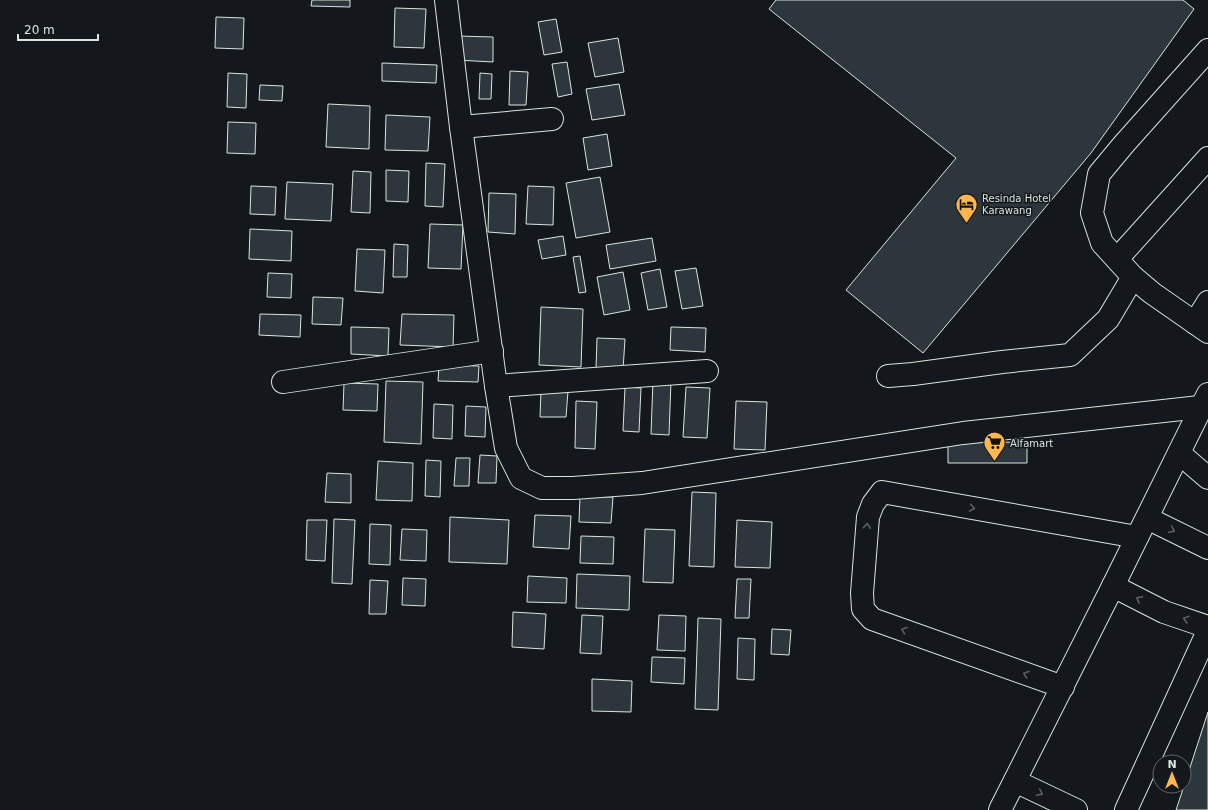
<svg xmlns="http://www.w3.org/2000/svg" width="1208" height="810" font-family="'DejaVu Sans',sans-serif">
  <style>
    .building { fill: #2c363c; stroke: #d8e6dc }
    .lines { fill: none; stroke-linecap: round; stroke-linejoin: round }
    .minor-casing { stroke: #d8e6dc; stroke-width: 24 }
    .major-casing { stroke: #d8e6dc; stroke-width: 24 }
    .minor { stroke: #14181c; stroke-width: 22 }
    .major { stroke: #14181c; stroke-width: 22 }
    .oneway { stroke: #59605f }
    .labels { text-anchor: middle; dominant-baseline: central; stroke-width: 3; stroke-linejoin: round; paint-order: stroke }
    .poi-label { font-size: 10px; fill: #d8e6dc; stroke: #14181c; text-anchor: start }
  </style>
  <rect width="100%" height="100%" fill="#14181c"/>
  <!-- building -->
  <g class="building">
    <path d="M 312,0 L 350,0 L 350,7 L 311,6 Z"/>
    <path d="M 776,0 L 1183,0 L 1194,9 L 1091,153 L 923,353 L 846,290 L 956,158 L 769,9 Z"/>
    <path d="M 395,8 L 426,9 L 424,48 L 394,47 Z"/>
    <path d="M 216,17 L 244,18 L 243,49 L 215,48 Z"/>
    <path d="M 556,19 L 562,52 L 544,55 L 538,22 Z"/>
    <path d="M 457,36 L 493,37 L 493,62 L 456,60 Z"/>
    <path d="M 618,38 L 624,72 L 595,77 L 588,43 Z"/>
    <path d="M 567,62 L 572,94 L 558,97 L 552,64 Z"/>
    <path d="M 382,63 L 437,65 L 436,83 L 382,81 Z"/>
    <path d="M 510,71 L 528,72 L 526,105 L 509,105 Z"/>
    <path d="M 228,73 L 247,74 L 246,108 L 227,107 Z"/>
    <path d="M 480,73 L 492,74 L 491,99 L 479,99 Z"/>
    <path d="M 619,84 L 625,115 L 592,120 L 586,89 Z"/>
    <path d="M 260,85 L 283,86 L 282,101 L 259,100 Z"/>
    <path d="M 328,104 L 370,106 L 369,149 L 326,147 Z"/>
    <path d="M 386,115 L 430,117 L 428,151 L 385,150 Z"/>
    <path d="M 228,122 L 256,123 L 255,154 L 227,153 Z"/>
    <path d="M 607,134 L 612,166 L 588,170 L 583,138 Z"/>
    <path d="M 426,163 L 445,164 L 443,207 L 425,206 Z"/>
    <path d="M 386,170 L 409,171 L 408,202 L 386,201 Z"/>
    <path d="M 353,171 L 371,172 L 370,213 L 351,212 Z"/>
    <path d="M 600,177 L 610,232 L 576,238 L 566,183 Z"/>
    <path d="M 287,182 L 333,184 L 331,221 L 285,219 Z"/>
    <path d="M 251,186 L 276,187 L 275,215 L 250,214 Z"/>
    <path d="M 528,186 L 554,187 L 553,225 L 526,224 Z"/>
    <path d="M 489,193 L 516,194 L 515,234 L 488,232 Z"/>
    <path d="M 430,224 L 463,225 L 461,269 L 428,268 Z"/>
    <path d="M 250,229 L 292,231 L 291,261 L 249,259 Z"/>
    <path d="M 563,236 L 566,255 L 542,259 L 538,240 Z"/>
    <path d="M 652,238 L 656,261 L 610,269 L 606,245 Z"/>
    <path d="M 394,244 L 408,245 L 407,277 L 393,277 Z"/>
    <path d="M 357,249 L 385,250 L 383,293 L 355,291 Z"/>
    <path d="M 580,256 L 586,292 L 579,293 L 573,257 Z"/>
    <path d="M 696,268 L 703,306 L 682,309 L 675,271 Z"/>
    <path d="M 660,269 L 667,307 L 648,310 L 641,273 Z"/>
    <path d="M 623,272 L 630,310 L 604,315 L 597,277 Z"/>
    <path d="M 268,273 L 292,274 L 291,298 L 267,297 Z"/>
    <path d="M 313,297 L 343,298 L 341,325 L 312,324 Z"/>
    <path d="M 541,307 L 583,309 L 581,367 L 539,365 Z"/>
    <path d="M 260,314 L 301,315 L 300,337 L 259,335 Z"/>
    <path d="M 402,314 L 454,315 L 453,347 L 400,345 Z"/>
    <path d="M 351,327 L 389,328 L 388,356 L 351,354 Z"/>
    <path d="M 671,327 L 706,328 L 705,352 L 670,350 Z"/>
    <path d="M 597,338 L 625,339 L 623,370 L 596,369 Z"/>
    <path d="M 439,365 L 479,366 L 478,382 L 438,381 Z"/>
    <path d="M 653,380 L 671,381 L 669,435 L 651,434 Z"/>
    <path d="M 386,381 L 423,382 L 421,444 L 384,442 Z"/>
    <path d="M 344,383 L 378,384 L 377,411 L 343,410 Z"/>
    <path d="M 625,387 L 641,388 L 639,432 L 623,431 Z"/>
    <path d="M 686,387 L 710,388 L 707,438 L 683,437 Z"/>
    <path d="M 541,390 L 568,391 L 566,417 L 540,417 Z"/>
    <path d="M 576,401 L 597,402 L 595,449 L 575,448 Z"/>
    <path d="M 736,401 L 767,402 L 765,450 L 734,449 Z"/>
    <path d="M 434,404 L 453,405 L 452,439 L 433,438 Z"/>
    <path d="M 466,406 L 486,407 L 485,437 L 465,436 Z"/>
    <path d="M 1027,442 L 1027,463 L 948,463 L 948,443 Z"/>
    <path d="M 480,455 L 497,456 L 496,483 L 478,483 Z"/>
    <path d="M 456,458 L 470,458 L 469,486 L 454,486 Z"/>
    <path d="M 426,460 L 441,461 L 440,497 L 425,496 Z"/>
    <path d="M 378,461 L 413,463 L 412,501 L 376,500 Z"/>
    <path d="M 327,473 L 351,474 L 351,503 L 325,502 Z"/>
    <path d="M 692,492 L 716,493 L 714,567 L 689,566 Z"/>
    <path d="M 580,496 L 613,497 L 611,523 L 579,522 Z"/>
    <path d="M 535,515 L 571,516 L 569,549 L 533,547 Z"/>
    <path d="M 450,517 L 509,520 L 507,564 L 449,562 Z"/>
    <path d="M 334,519 L 355,520 L 352,584 L 332,583 Z"/>
    <path d="M 307,520 L 327,520 L 325,561 L 306,560 Z"/>
    <path d="M 737,520 L 772,522 L 770,568 L 735,567 Z"/>
    <path d="M 370,524 L 391,525 L 390,565 L 369,564 Z"/>
    <path d="M 402,529 L 427,530 L 426,561 L 400,560 Z"/>
    <path d="M 645,529 L 675,530 L 673,583 L 643,582 Z"/>
    <path d="M 581,536 L 614,537 L 613,564 L 580,563 Z"/>
    <path d="M 577,574 L 630,576 L 629,610 L 576,608 Z"/>
    <path d="M 528,576 L 567,578 L 566,603 L 527,602 Z"/>
    <path d="M 403,578 L 426,579 L 425,606 L 402,605 Z"/>
    <path d="M 737,579 L 751,579 L 749,618 L 735,618 Z"/>
    <path d="M 370,580 L 388,581 L 386,614 L 369,614 Z"/>
    <path d="M 513,612 L 546,614 L 544,649 L 512,647 Z"/>
    <path d="M 582,615 L 603,616 L 601,654 L 580,653 Z"/>
    <path d="M 659,615 L 686,616 L 685,651 L 657,650 Z"/>
    <path d="M 698,618 L 721,619 L 718,710 L 695,709 Z"/>
    <path d="M 772,629 L 791,630 L 789,655 L 771,654 Z"/>
    <path d="M 738,638 L 755,639 L 754,680 L 737,679 Z"/>
    <path d="M 652,657 L 685,658 L 684,684 L 651,682 Z"/>
    <path d="M 592,679 L 632,681 L 631,712 L 592,711 Z"/>
    <path d="M 1208,712 L 1208,810 L 1176,810 L 1184,786 Z"/>
  </g>
  <g class="lines">
    <defs>
      <g id="minor">
        <path d="M 446,0 L 461,127 L 496,386 L 506,448 L 521,478 L 542,488 L 573,488 L 642,483 L 963,433 L 1200,407"/>
        <path d="M 1208,50 L 1124,144 L 1099,174 L 1092,213 L 1102,243 L 1133,277 L 1152,293 L 1208,332"/>
        <path d="M 461,127 L 552,119"/>
        <path d="M 1117,259 L 1208,158"/>
        <path d="M 1195,323 L 1208,302"/>
        <path d="M 888,376 L 913,374 L 1002,362 L 1070,355 L 1108,319 L 1133,277"/>
        <path d="M 283,382 L 492,351"/>
        <path d="M 496,386 L 707,371"/>
        <path d="M 1179,453 L 1208,478"/>
        <path d="M 1147,518 L 1208,548"/>
        <path d="M 1113,586 L 1164,612 L 1208,627"/>
        <path d="M 1063,687 L 872,619 L 863,609 L 862,593 L 868,517 L 873,504 L 882,492 L 1137,537"/>
        <path d="M 1015,781 L 1076,810"/>
        <path d="M 1126,810 L 1208,631"/>
      </g>
      <path id="major" d="M 1000,810 L 1113,586 L 1208,394"/>
    </defs>
    <!-- minor casing -->
    <use href="#minor" class="minor-casing"/>
    <!-- major casing -->
    <use href="#major" class="major-casing"/>
    <!-- minor -->
    <use href="#minor" class="minor"/>
    <!-- major -->
    <use href="#major" class="major"/>
  </g>
  <!-- one-way arrows -->
  <defs><path id="oneway-chevron" d="M-2-3.5L2.5 0L-2 3.5" fill="none" stroke-width="1.6" stroke-linecap="round" stroke-linejoin="round"/></defs>
  <g class="oneway">
    <use href="#oneway-chevron" transform="translate(972 508) rotate(10)"/>
    <use href="#oneway-chevron" transform="translate(867 526) rotate(-86)"/>
    <use href="#oneway-chevron" transform="translate(1172 530) rotate(26)"/>
    <use href="#oneway-chevron" transform="translate(1139 599) rotate(-152)"/>
    <use href="#oneway-chevron" transform="translate(1186 619) rotate(-162)"/>
    <use href="#oneway-chevron" transform="translate(904 630) rotate(-160)"/>
    <use href="#oneway-chevron" transform="translate(1026 674) rotate(-160)"/>
    <use href="#oneway-chevron" transform="translate(1040 793) rotate(26)"/>
  </g>
  <!-- icons -->
  <defs>
    <symbol id="hotel-pin" viewBox="-11 -11 22 30"><path d="M0 17L-7.5 6A9.5 9.5 0 1 1 7.5 6Z" fill="#ffb74d" stroke="#14181c"/><path d="M-6-4.5h1.5V1H6V5H4.5V3h-9V5H-6ZM-4 0a1.8 1.8 0 1 1 3.6 0ZM.5 0V-2.5h3Q6-2.5 6 0Z" fill="#111"/></symbol>
    <symbol id="supermarket-pin" viewBox="-11 -11 22 30"><path d="M0 17L-7.5 6A9.5 9.5 0 1 1 7.5 6Z" fill="#ffb74d" stroke="#14181c"/><path d="M-6-5.5h2.5l.6 2H6L4.5 2H-2.5L-4.4-4H-6ZM-1.5 3.2a1.3 1.3 0 1 0 .1 0ZM3 3.2a1.3 1.3 0 1 0 .1 0Z" fill="#111"/></symbol>
  </defs>
  <g fill-rule="evenodd">
    <use href="#hotel-pin" x="954" y="192" width="25" height="34"/>
    <use href="#supermarket-pin" x="982" y="430" width="25" height="34"/>
  </g>
  <g class="labels">
    <!-- poi labels -->
    <g class="poi-label">
      <text x="982" y="198">Resinda Hotel<tspan x="982" dy="12">Karawang</tspan></text>
      <text x="1010" y="443">Alfamart</text>
    </g>
  </g>
  <!-- north arrow -->
  <g transform="translate(1172 774)"><circle r="19" fill="#14181c" stroke="#626a69"/>
  <path d="M0-3L7 15L0 10L-7 15Z" fill="#ffb74d"/>
  <text y="-6" font-size="11" font-weight="bold" text-anchor="middle" fill="#d8e6dc">N</text>
  </g>
  <!-- scale -->
  <path d="M18 34v6h80v-6" fill="none" stroke="#d8e6dc" stroke-width="2"/>
  <text x="24" y="34" font-size="12" fill="#d8e6dc" stroke="#14181c" stroke-width="3" paint-order="stroke">20 m</text>
</svg>
